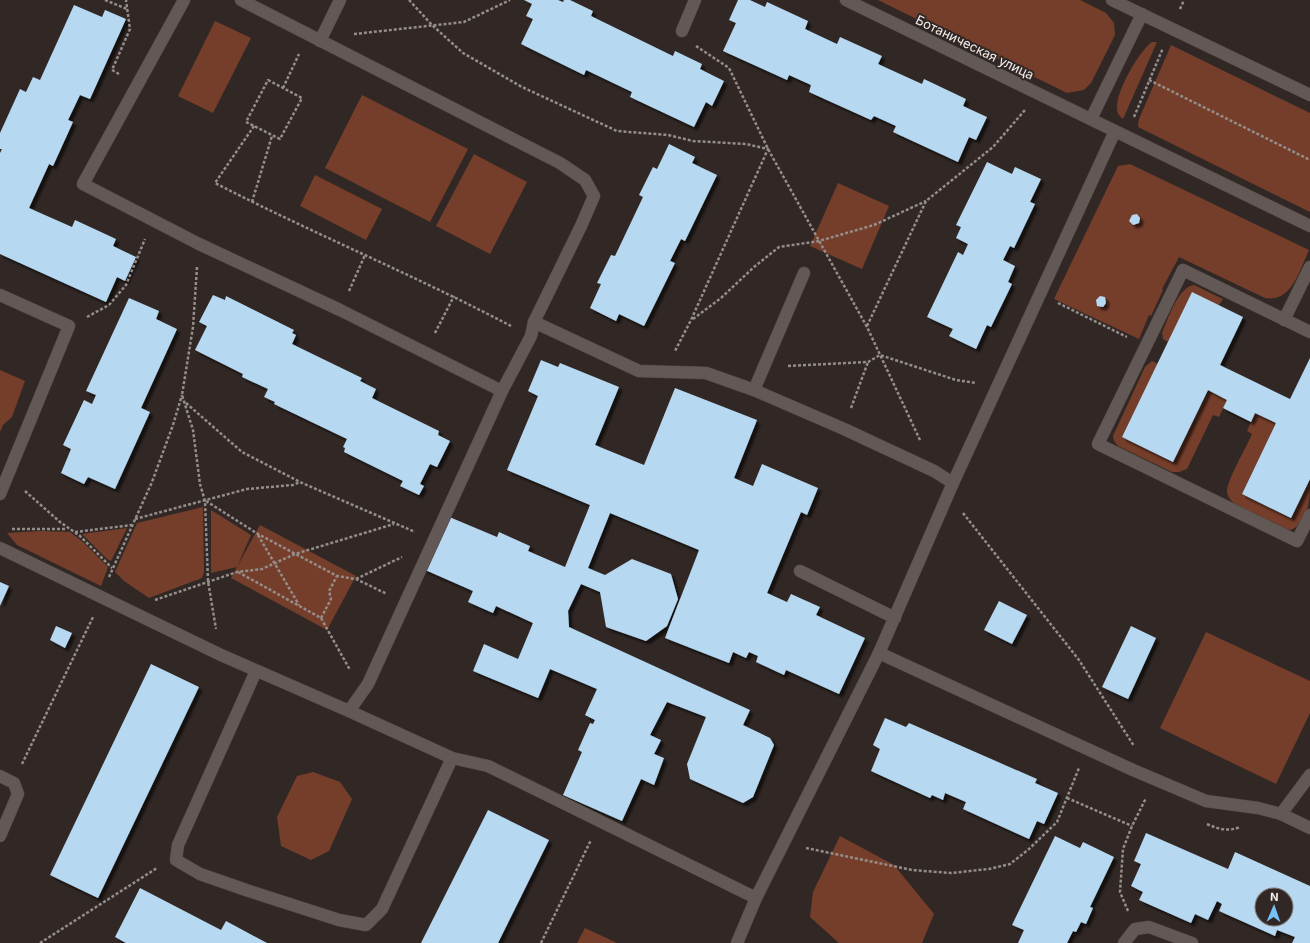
<svg xmlns="http://www.w3.org/2000/svg" width="1310" height="943" font-family="Inter,sans-serif">
  <style>
    .green { fill: #753e2a }
    .building { fill: #b7d8f1; fill-rule: evenodd; filter: url(#shadow) }
    .lines { fill: none; stroke-linecap: round; stroke-linejoin: round }
    .minor-casing { stroke: #4e4644; stroke-width: 13 }
    .path { stroke: #958d8b; stroke-width: 2.5; stroke-dasharray: 3 2; stroke-linecap: butt }
    .minor { stroke: #625855; stroke-width: 12 }
    .labels { text-anchor: middle; dominant-baseline: central; stroke-width: 4; stroke-linejoin: round; paint-order: stroke }
    .street-label { font-size: 13px; fill: #f5efed; stroke: #312825 }
  </style>
  <defs>
    <filter id="shadow"><feDropShadow dx="3.5" dy="3.5" stdDeviation="1" flood-color="#0009"/></filter>
  </defs>
  <rect width="100%" height="100%" fill="#312825"/>
  <!-- green -->
  <g class="green">
    <path d="M 878,0 L 1080,0 L 1106,13 L 1114,23 L 1115,35 L 1091,83 L 1084,90 L 1067,93 Z"/>
    <path d="M 215,21 L 251,38 L 213,113 L 178,96 Z"/>
    <path d="M 1152,42 L 1157,42 L 1123,119 C 1120,116 1117,114 1117,109 C 1115,93 1139,51 1152,42 Z"/>
    <path d="M 1171,45 L 1310,113 L 1310,212 L 1138,127 L 1139,119 Z"/>
    <path d="M 362,95 L 468,149 L 430,222 L 325,168 Z"/>
    <path d="M 474,154 L 527,182 L 490,254 L 436,226 Z"/>
    <path d="M 1130,164 L 1309,250 C 1300,269 1292,303 1265,298 L 1179,257 L 1162,289 L 1163,290 L 1151,316 L 1149,315 L 1139,339 L 1054,299 L 1118,166 Z"/>
    <path d="M 315,175 L 382,209 L 366,240 L 300,206 Z"/>
    <path d="M 838,183 L 889,206 L 862,269 L 810,246 Z"/>
    <path d="M 1194,285 L 1223,299 L 1219,305 L 1168,342 L 1163,339 L 1162,333 C 1168,319 1178,287 1194,285 Z"/>
    <path d="M 1152,361 L 1158,364 L 1122,437 L 1173,462 L 1208,390 L 1227,400 L 1219,417 L 1213,415 L 1187,469 L 1179,472 L 1172,472 L 1118,446 L 1114,441 L 1113,436 L 1145,367 Z"/>
    <path d="M 0,370 L 25,381 L 12,417 L 3,425 L 0,432 Z"/>
    <path d="M 1255,413 L 1276,423 L 1242,494 L 1291,518 L 1310,479 C 1310,497 1310,521 1291,530 L 1285,529 L 1237,505 C 1232,502 1227,497 1227,491 C 1227,480 1247,446 1252,434 L 1247,431 Z"/>
    <path d="M 203,507 L 204,572 L 202,578 L 149,598 L 124,581 L 115,572 L 137,523 Z"/>
    <path d="M 211,510 L 251,535 L 237,567 L 260,525 L 356,576 L 327,630 L 231,578 L 237,567 L 211,573 Z"/>
    <path d="M 127,528 L 111,561 L 107,559 L 82,534 Z"/>
    <path d="M 41,531 L 70,532 L 83,542 L 108,567 L 101,586 L 17,545 L 7,533 Z"/>
    <path d="M 1206,632 L 1310,681 L 1310,713 L 1276,784 L 1160,728 Z"/>
    <path d="M 313,772 L 340,782 L 352,799 L 329,851 L 311,860 L 281,846 L 277,817 L 297,776 Z"/>
    <path d="M 840,836 L 894,865 L 934,914 L 922,943 L 839,943 L 810,917 L 813,892 Z"/>
    <path d="M 585,928 L 617,943 L 577,943 Z"/>
  </g>
  <!-- building -->
  <g class="building">
    <path d="M 524,0 L 558,0 L 563,2 L 564,0 L 570,0 L 593,11 L 591,16 L 673,56 L 675,51 L 702,64 L 700,69 L 724,81 L 712,106 L 706,102 L 694,127 L 630,97 L 632,92 L 586,70 L 584,75 L 521,44 L 533,19 L 526,16 L 532,4 Z"/>
    <path d="M 738,0 L 750,0 L 765,7 L 767,2 L 808,21 L 805,29 L 837,44 L 840,37 L 882,56 L 878,64 L 922,84 L 924,79 L 966,99 L 963,106 L 987,117 L 976,140 L 969,137 L 958,162 L 893,132 L 896,126 L 874,116 L 871,120 L 809,92 L 811,85 L 789,75 L 787,80 L 723,51 L 736,23 L 729,20 Z"/>
    <path d="M 74,5 L 102,17 L 105,10 L 126,19 L 90,99 L 80,95 L 68,120 L 73,122 L 53,166 L 49,164 L 29,208 L 72,227 L 75,220 L 116,239 L 113,246 L 136,257 L 125,281 L 117,277 L 106,302 L 0,254 L 0,153 L 2,149 L 0,149 L 0,133 L 20,89 L 26,92 L 33,77 L 40,80 Z"/>
    <path d="M 669,144 L 695,157 L 692,163 L 717,175 L 685,241 L 681,239 L 670,261 L 675,263 L 644,326 L 619,314 L 616,321 L 590,308 L 601,284 L 597,283 L 611,255 L 615,256 L 643,197 L 639,195 L 653,167 L 657,169 Z"/>
    <path d="M 987,162 L 1012,174 L 1015,167 L 1041,179 L 1030,202 L 1035,204 L 1014,248 L 1010,246 L 1003,260 L 1015,266 L 1008,282 L 1012,284 L 991,327 L 987,325 L 976,349 L 949,336 L 953,329 L 927,317 L 958,252 L 963,255 L 968,244 L 956,238 L 961,227 L 956,225 Z"/>
    <path d="M 1137,214 L 1140,218 L 1139,223 L 1133,225 L 1129,221 L 1132,215 Z"/>
    <path d="M 1192,292 L 1243,317 L 1220,365 L 1290,399 L 1310,358 L 1310,479 L 1291,518 L 1242,494 L 1276,423 L 1255,413 L 1251,422 L 1223,408 L 1227,400 L 1208,390 L 1173,462 L 1122,437 Z"/>
    <path d="M 213,295 L 225,300 L 226,296 L 294,330 L 292,333 L 296,335 L 292,344 L 362,378 L 360,381 L 376,389 L 372,398 L 439,431 L 438,435 L 450,441 L 437,467 L 430,464 L 420,484 L 424,486 L 419,495 L 400,486 L 403,481 L 344,452 L 345,448 L 343,447 L 347,439 L 274,404 L 275,402 L 264,397 L 268,389 L 242,377 L 243,374 L 195,350 L 207,326 L 199,322 Z"/>
    <path d="M 1100,296 L 1105,297 L 1106,303 L 1103,307 L 1097,306 L 1096,300 Z"/>
    <path d="M 129,298 L 159,311 L 156,319 L 177,329 L 141,408 L 150,412 L 115,489 L 88,477 L 84,484 L 61,473 L 71,449 L 63,445 L 84,400 L 92,404 L 96,395 L 86,391 Z"/>
    <path d="M 541,360 L 558,367 L 560,363 L 619,387 L 595,445 L 644,465 L 675,388 L 757,420 L 734,478 L 753,486 L 762,464 L 818,488 L 807,515 L 801,512 L 767,593 L 787,602 L 791,594 L 820,607 L 816,615 L 865,638 L 839,694 L 786,670 L 784,675 L 756,662 L 758,656 L 749,652 L 746,658 L 733,652 L 729,663 L 665,638 L 699,550 L 610,513 L 588,568 L 605,575 L 632,559 L 671,574 L 678,599 L 667,626 L 646,641 L 606,627 L 600,592 L 581,584 L 568,611 L 569,627 L 750,710 L 743,725 L 770,738 L 774,745 L 753,797 L 743,803 L 690,779 L 687,764 L 706,717 L 667,702 L 650,735 L 661,740 L 654,754 L 664,758 L 654,785 L 641,779 L 622,821 L 563,795 L 582,752 L 578,750 L 590,723 L 593,724 L 595,720 L 585,715 L 597,689 L 550,669 L 538,698 L 473,671 L 484,644 L 518,659 L 533,623 L 496,606 L 493,613 L 468,602 L 473,591 L 423,569 L 447,516 L 497,537 L 499,532 L 530,546 L 528,551 L 565,567 L 590,505 L 507,470 L 538,396 L 528,391 Z"/>
    <path d="M 0,582 L 9,586 L 0,606 Z"/>
    <path d="M 999,601 L 1027,615 L 1012,644 L 984,630 Z"/>
    <path d="M 56,626 L 72,633 L 65,648 L 50,640 Z"/>
    <path d="M 1131,626 L 1156,638 L 1128,699 L 1102,687 Z"/>
    <path d="M 151,664 L 199,687 L 98,898 L 50,875 Z"/>
    <path d="M 885,718 L 906,727 L 909,723 L 1037,779 L 1035,783 L 1058,793 L 1044,824 L 1037,821 L 1029,839 L 963,809 L 966,802 L 945,793 L 943,800 L 932,795 L 930,798 L 871,771 L 880,749 L 873,745 Z"/>
    <path d="M 488,810 L 549,840 L 498,943 L 421,943 Z"/>
    <path d="M 1146,833 L 1228,869 L 1235,852 L 1310,886 L 1310,943 L 1292,943 L 1295,937 L 1277,930 L 1275,936 L 1219,911 L 1222,904 L 1217,901 L 1208,920 L 1195,914 L 1191,923 L 1139,900 L 1143,892 L 1131,886 L 1141,864 L 1134,861 ZM 1262,895 L 1286,895 L 1286,919 L 1262,919 Z"/>
    <path d="M 1055,836 L 1080,848 L 1083,842 L 1114,857 L 1090,907 L 1093,908 L 1086,924 L 1081,922 L 1076,932 L 1073,931 L 1067,943 L 1018,943 L 1024,930 L 1012,925 Z"/>
    <path d="M 140,888 L 221,930 L 226,921 L 267,943 L 126,943 L 115,937 Z"/>
  </g>
  <g class="lines">
    <defs>
      <g id="minor">
        <path d="M 184,0 L 83,184 L 199,244 L 340,310 L 502,391"/>
        <path d="M 846,0 L 1310,226"/>
        <path d="M 1112,0 L 1310,95"/>
        <path d="M 682,31 L 695,0"/>
        <path d="M 320,41 L 340,0"/>
        <path d="M 1091,119 L 1142,14"/>
        <path d="M 0,295 L 69,326 L 0,494"/>
        <path d="M 1284,320 L 1310,267"/>
        <path d="M 534,322 L 639,371 L 706,373 L 754,390 L 844,429 L 934,471 L 953,483"/>
        <path d="M 1310,332 L 1183,270 L 1098,444 L 1297,541 L 1310,515"/>
        <path d="M 754,390 L 804,273"/>
        <path d="M 0,548 L 221,655 L 349,711 L 368,684 L 502,391 L 531,336 L 534,322 L 581,226 L 594,196 L 585,180 L 560,163 L 241,0"/>
        <path d="M 800,571 L 895,618"/>
        <path d="M 879,653 L 1133,770 L 1206,801 L 1258,808 L 1281,814 L 1310,828"/>
        <path d="M 256,671 L 178,845 L 176,860 L 200,874 L 249,891 L 339,920 L 366,925 L 382,909 L 452,758"/>
        <path d="M 349,711 L 452,758 L 488,766 L 756,898 L 879,653 L 953,483 L 1115,131"/>
        <path d="M 0,776 L 14,783 L 18,794 L 0,836"/>
        <path d="M 1281,814 L 1310,775"/>
        <path d="M 737,943 L 756,898"/>
        <path d="M 1124,943 L 1135,929 L 1149,927 L 1192,943"/>
      </g>
    </defs>
    <!-- minor casing -->
    <use href="#minor" class="minor-casing"/>
    <!-- path -->
    <g class="path">
      <path d="M 105,0 L 127,9"/>
      <path d="M 409,0 L 432,25 L 463,53 L 522,87 L 617,131 L 668,135 L 693,141 L 746,144 L 768,149 L 691,320 L 675,351"/>
      <path d="M 1180,9 L 1184,0"/>
      <path d="M 354,34 L 464,22 L 510,0"/>
      <path d="M 696,46 L 729,68 L 768,149 L 867,327 L 920,440"/>
      <path d="M 119,74 L 112,70 L 130,29 L 126,0"/>
      <path d="M 268,80 L 302,98 L 280,139 L 246,122 Z"/>
      <path d="M 1149,80 L 1310,160"/>
      <path d="M 283,88 L 299,54"/>
      <path d="M 1134,117 L 1163,48"/>
      <path d="M 254,126 L 215,183 C 312,233 414,275 511,326"/>
      <path d="M 252,202 L 272,136"/>
      <path d="M 197,267 L 193,327 L 182,395 L 193,430 L 200,484 L 205,501 L 208,581 L 216,629"/>
      <path d="M 349,291 L 365,255"/>
      <path d="M 1058,303 L 1127,337"/>
      <path d="M 87,317 L 109,305 L 126,285 L 145,239"/>
      <path d="M 693,319 L 721,298 L 754,267 L 779,247 L 819,241 L 874,225 L 926,201"/>
      <path d="M 867,326 L 926,201 L 993,147 L 1025,110"/>
      <path d="M 435,333 L 454,296"/>
      <path d="M 788,366 L 868,362 L 880,355 L 956,380 L 976,383"/>
      <path d="M 186,403 L 242,452 L 300,482 L 415,532"/>
      <path d="M 851,408 L 868,362"/>
      <path d="M 25,491 L 60,522 L 80,536 L 112,568"/>
      <path d="M 206,501 L 258,534 L 337,576 L 356,579 L 387,594"/>
      <path d="M 963,513 L 1079,660 L 1134,746"/>
      <path d="M 135,519 L 247,489 L 293,485 L 300,482"/>
      <path d="M 12,529 L 67,529"/>
      <path d="M 75,532 L 132,525"/>
      <path d="M 258,535 L 299,605"/>
      <path d="M 238,572 L 321,618 L 350,670"/>
      <path d="M 109,577 L 152,482 L 173,425 L 182,395"/>
      <path d="M 356,579 L 402,557"/>
      <path d="M 155,600 L 237,572 L 262,569 L 295,554 L 394,524"/>
      <path d="M 321,618 L 331,599 L 329,591 L 337,576"/>
      <path d="M 22,764 L 93,617"/>
      <path d="M 1067,798 L 1132,826"/>
      <path d="M 1207,824 C 1218,829 1228,832 1240,827"/>
      <path d="M 806,848 L 912,870 L 951,873 L 989,869 L 1010,864 L 1029,849 L 1057,822 L 1079,768"/>
      <path d="M 1128,911 L 1120,892 L 1123,849 L 1132,826 L 1146,798"/>
      <path d="M 40,943 L 157,868"/>
      <path d="M 541,943 L 591,840"/>
    </g>
    <!-- minor -->
    <use href="#minor" class="minor"/>
  </g>
  <g class="labels">
    <!-- street labels -->
    <g class="street-label">
      <text transform="translate(975 47) rotate(26)">Ботаническая улица</text>
    </g>
  </g>
  <!-- north arrow -->
  <g transform="translate(1274 907) rotate(2)"><circle r="19" fill="#312825" stroke="#7f7875"/>
  <path d="M0-3L7 15L0 10L-7 15Z" fill="#75c0f6"/>
  <text y="-6" font-size="11" font-weight="bold" text-anchor="middle" fill="#f5efed">N</text>
  </g>
</svg>
